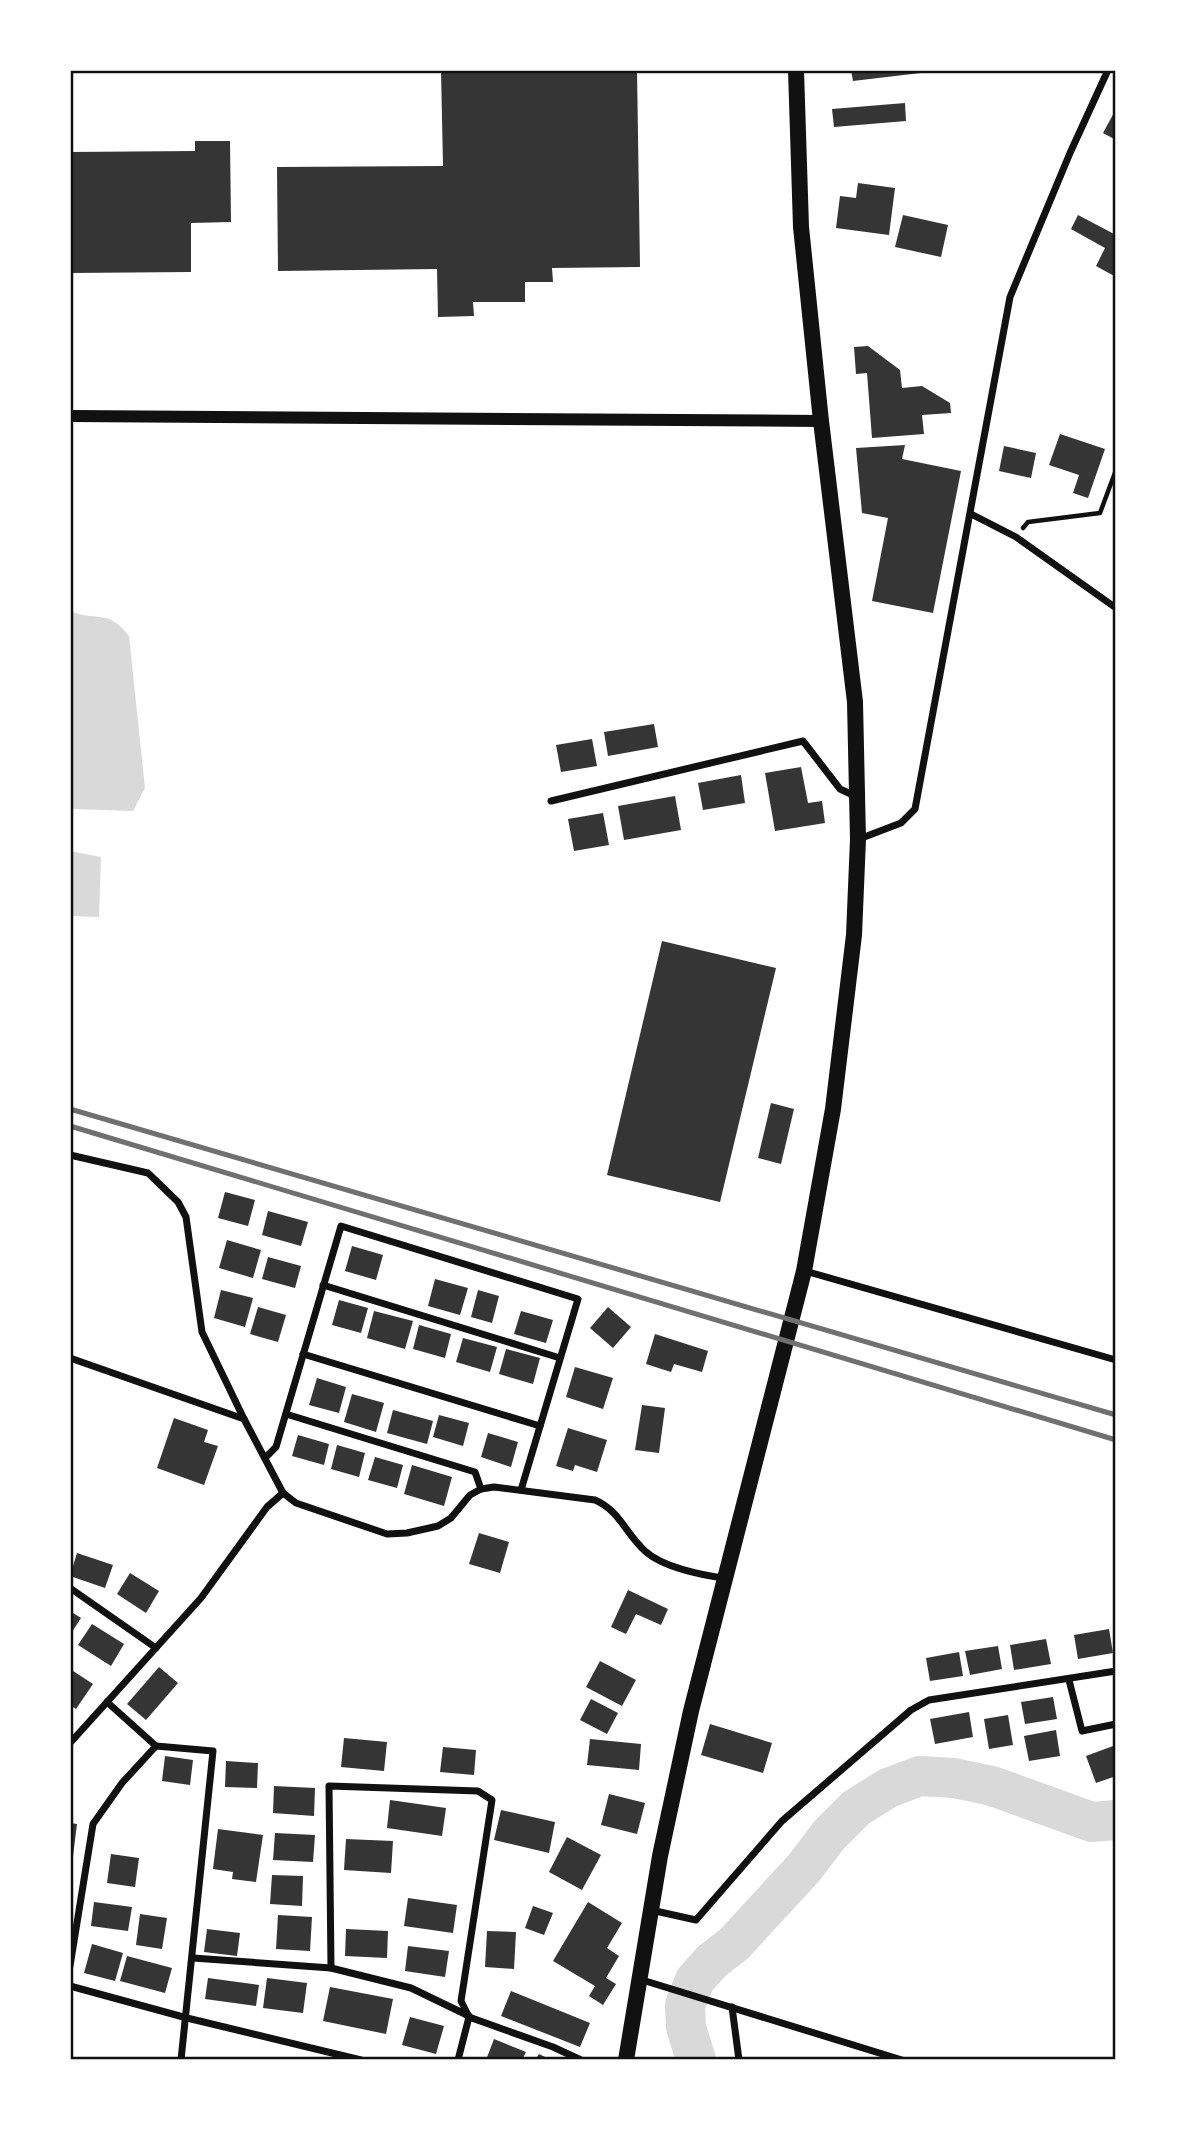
<svg xmlns="http://www.w3.org/2000/svg" width="1186" height="2130" font-family="Barlow,sans-serif">
  <style>
    .water { fill: #d9d9d9 }
    .lines { fill: none; stroke-linecap: round; stroke-linejoin: round }
    .river { stroke: #d9d9d9; stroke-width: 40 }
    .building { fill: #353535 }
    .path { stroke: #111; stroke-width: 4.5 }
    .minor { stroke: #111; stroke-width: 7 }
    .tertiary { stroke: #111; stroke-width: 12 }
    .primary { stroke: #111; stroke-width: 16 }
    .rail { stroke: #707070; stroke-width: 5 }
    .neatline { fill: none; stroke: #111; stroke-width: 2.5 }
  </style>
  <rect width="100%" height="100%" fill="#fff"/>
  <!-- water -->
  <g class="water">
    <path d="M 70,611 C 95,622 108,608 129,636 L 145,788 L 133,811 L 70,809 Z"/>
    <path d="M 70,851 L 101,857 L 99,917 L 70,916 Z"/>
  </g>
  <g class="lines">
    <!-- river -->
    <path class="river" d="M 696,2060 L 686,2027 L 685,2005 L 695,1980 L 712,1961 L 734,1944 L 804,1868 L 829,1835 L 856,1808 L 888,1788 L 920,1776 L 954,1778 L 992,1786 L 1092,1822 L 1116,1820"/>
  </g>
  <!-- building -->
  <g class="building">
    <path d="M 441,70 L 637,70 L 640,267 L 552,268 L 553,282 L 525,282 L 525,302 L 473,302 L 474,316 L 438,317 L 437,269 L 278,271 L 277,167 L 443,166 Z"/>
    <path d="M 851,70 L 929,70 L 929,72 L 853,81 Z"/>
    <path d="M 905,103 L 906,121 L 834,127 L 832,109 Z"/>
    <path d="M 1116,109 L 1116,140 L 1103,133 Z"/>
    <path d="M 195,141 L 230,141 L 231,222 L 191,223 L 191,272 L 70,273 L 70,152 L 195,151 Z"/>
    <path d="M 858,183 L 895,188 L 889,235 L 836,228 L 840,196 L 856,198 Z"/>
    <path d="M 903,215 L 948,225 L 941,257 L 895,247 Z"/>
    <path d="M 1078,215 L 1116,235 L 1116,277 L 1096,266 L 1105,248 L 1071,229 Z"/>
    <path d="M 868,346 L 900,370 L 902,388 L 922,386 L 950,403 L 951,413 L 922,415 L 924,434 L 872,438 L 867,373 L 856,374 L 854,347 Z"/>
    <path d="M 1060,434 L 1105,449 L 1088,498 L 1073,493 L 1079,475 L 1049,465 Z"/>
    <path d="M 905,445 L 902,459 L 961,471 L 933,613 L 872,601 L 888,518 L 862,513 L 856,448 Z"/>
    <path d="M 1004,446 L 1036,453 L 1031,478 L 999,471 Z"/>
    <path d="M 654,724 L 658,747 L 608,756 L 604,732 Z"/>
    <path d="M 592,739 L 597,766 L 561,772 L 556,745 Z"/>
    <path d="M 801,767 L 808,803 L 822,801 L 825,823 L 775,831 L 765,773 Z"/>
    <path d="M 741,775 L 745,803 L 703,810 L 698,783 Z"/>
    <path d="M 675,796 L 681,830 L 624,840 L 618,806 Z"/>
    <path d="M 603,813 L 609,845 L 574,851 L 568,819 Z"/>
    <path d="M 662,941 L 776,968 L 720,1202 L 607,1175 Z"/>
    <path d="M 771,1103 L 794,1109 L 781,1164 L 758,1158 Z"/>
    <path d="M 225,1192 L 255,1200 L 248,1226 L 218,1218 Z"/>
    <path d="M 268,1211 L 308,1222 L 301,1246 L 262,1235 Z"/>
    <path d="M 227,1240 L 261,1250 L 253,1278 L 219,1268 Z"/>
    <path d="M 352,1246 L 383,1255 L 376,1280 L 345,1271 Z"/>
    <path d="M 268,1257 L 301,1266 L 295,1288 L 262,1279 Z"/>
    <path d="M 435,1279 L 468,1288 L 460,1315 L 428,1306 Z"/>
    <path d="M 221,1290 L 253,1298 L 245,1327 L 214,1318 Z"/>
    <path d="M 478,1290 L 499,1296 L 492,1323 L 471,1317 Z"/>
    <path d="M 339,1300 L 368,1308 L 361,1333 L 332,1325 Z"/>
    <path d="M 258,1307 L 286,1315 L 278,1342 L 250,1334 Z"/>
    <path d="M 608,1307 L 631,1327 L 613,1348 L 590,1328 Z"/>
    <path d="M 374,1311 L 413,1321 L 405,1349 L 367,1338 Z"/>
    <path d="M 521,1311 L 553,1320 L 546,1343 L 514,1334 Z"/>
    <path d="M 419,1325 L 451,1334 L 445,1358 L 413,1349 Z"/>
    <path d="M 655,1334 L 708,1351 L 702,1372 L 674,1364 L 671,1372 L 646,1364 Z"/>
    <path d="M 463,1338 L 497,1347 L 490,1372 L 456,1362 Z"/>
    <path d="M 506,1349 L 540,1358 L 533,1384 L 499,1374 Z"/>
    <path d="M 575,1367 L 613,1378 L 603,1409 L 566,1397 Z"/>
    <path d="M 317,1378 L 346,1387 L 339,1413 L 309,1405 Z"/>
    <path d="M 352,1394 L 384,1403 L 376,1432 L 344,1422 Z"/>
    <path d="M 642,1405 L 665,1408 L 659,1453 L 635,1450 Z"/>
    <path d="M 393,1410 L 433,1421 L 427,1444 L 387,1433 Z"/>
    <path d="M 439,1415 L 469,1423 L 463,1446 L 433,1437 Z"/>
    <path d="M 174,1418 L 208,1430 L 204,1442 L 218,1446 L 204,1485 L 157,1468 Z"/>
    <path d="M 568,1428 L 607,1440 L 597,1472 L 575,1465 L 573,1471 L 556,1466 Z"/>
    <path d="M 488,1433 L 518,1442 L 511,1467 L 481,1457 Z"/>
    <path d="M 298,1435 L 329,1444 L 324,1465 L 292,1456 Z"/>
    <path d="M 337,1445 L 365,1453 L 359,1477 L 331,1469 Z"/>
    <path d="M 375,1457 L 403,1465 L 397,1488 L 368,1480 Z"/>
    <path d="M 412,1465 L 452,1477 L 444,1506 L 404,1494 Z"/>
    <path d="M 479,1533 L 509,1542 L 500,1573 L 469,1564 Z"/>
    <path d="M 77,1553 L 113,1565 L 105,1588 L 70,1576 Z"/>
    <path d="M 130,1573 L 159,1591 L 146,1613 L 117,1594 Z"/>
    <path d="M 628,1590 L 668,1609 L 661,1625 L 636,1614 L 626,1634 L 611,1627 Z"/>
    <path d="M 70,1611 L 81,1618 L 70,1635 Z"/>
    <path d="M 92,1624 L 124,1644 L 111,1666 L 78,1645 Z"/>
    <path d="M 1109,1629 L 1113,1653 L 1078,1659 L 1074,1635 Z"/>
    <path d="M 1046,1639 L 1051,1664 L 1014,1670 L 1010,1645 Z"/>
    <path d="M 998,1646 L 1002,1669 L 970,1675 L 965,1651 Z"/>
    <path d="M 959,1652 L 963,1676 L 930,1681 L 926,1658 Z"/>
    <path d="M 600,1661 L 636,1680 L 622,1706 L 586,1687 Z"/>
    <path d="M 159,1667 L 178,1683 L 146,1720 L 127,1704 Z"/>
    <path d="M 70,1669 L 93,1684 L 76,1709 L 70,1705 Z"/>
    <path d="M 1053,1697 L 1057,1719 L 1025,1724 L 1021,1702 Z"/>
    <path d="M 591,1699 L 618,1713 L 607,1734 L 580,1720 Z"/>
    <path d="M 969,1712 L 973,1737 L 935,1744 L 930,1719 Z"/>
    <path d="M 1008,1715 L 1013,1745 L 989,1749 L 984,1719 Z"/>
    <path d="M 710,1724 L 772,1743 L 763,1773 L 701,1755 Z"/>
    <path d="M 1056,1730 L 1060,1756 L 1029,1761 L 1024,1736 Z"/>
    <path d="M 344,1738 L 387,1742 L 384,1771 L 341,1767 Z"/>
    <path d="M 590,1739 L 641,1744 L 639,1770 L 587,1765 Z"/>
    <path d="M 1113,1746 L 1116,1754 L 1116,1776 L 1096,1783 L 1086,1756 Z"/>
    <path d="M 443,1747 L 476,1750 L 474,1775 L 440,1772 Z"/>
    <path d="M 165,1756 L 193,1760 L 190,1785 L 162,1781 Z"/>
    <path d="M 226,1761 L 258,1763 L 257,1788 L 225,1787 Z"/>
    <path d="M 274,1786 L 315,1788 L 314,1816 L 273,1813 Z"/>
    <path d="M 609,1794 L 645,1803 L 637,1834 L 601,1825 Z"/>
    <path d="M 390,1800 L 446,1808 L 442,1836 L 387,1828 Z"/>
    <path d="M 501,1810 L 555,1822 L 549,1853 L 494,1840 Z"/>
    <path d="M 70,1823 L 77,1824 L 73,1856 L 70,1855 Z"/>
    <path d="M 218,1829 L 263,1835 L 256,1882 L 232,1879 L 233,1872 L 213,1869 Z"/>
    <path d="M 275,1833 L 315,1835 L 313,1862 L 273,1860 Z"/>
    <path d="M 567,1837 L 601,1855 L 582,1890 L 549,1872 Z"/>
    <path d="M 346,1839 L 393,1841 L 391,1873 L 344,1870 Z"/>
    <path d="M 111,1854 L 139,1858 L 135,1887 L 107,1883 Z"/>
    <path d="M 272,1875 L 303,1876 L 302,1906 L 270,1904 Z"/>
    <path d="M 408,1898 L 457,1905 L 453,1933 L 404,1926 Z"/>
    <path d="M 94,1902 L 132,1907 L 128,1931 L 91,1926 Z"/>
    <path d="M 588,1902 L 622,1923 L 607,1948 L 619,1956 L 606,1978 L 616,1984 L 603,2005 L 589,1996 L 595,1986 L 553,1961 Z"/>
    <path d="M 533,1906 L 553,1913 L 544,1935 L 525,1928 Z"/>
    <path d="M 140,1914 L 167,1918 L 162,1949 L 136,1945 Z"/>
    <path d="M 278,1915 L 312,1917 L 310,1951 L 276,1949 Z"/>
    <path d="M 207,1929 L 240,1933 L 237,1956 L 204,1952 Z"/>
    <path d="M 346,1929 L 388,1931 L 387,1958 L 345,1956 Z"/>
    <path d="M 487,1931 L 516,1932 L 514,1969 L 485,1967 Z"/>
    <path d="M 92,1944 L 123,1953 L 115,1981 L 84,1973 Z"/>
    <path d="M 408,1946 L 449,1951 L 445,1977 L 405,1971 Z"/>
    <path d="M 127,1956 L 172,1968 L 165,1993 L 120,1981 Z"/>
    <path d="M 208,1978 L 259,1985 L 256,2006 L 205,1999 Z"/>
    <path d="M 267,1978 L 307,1983 L 303,2013 L 263,2008 Z"/>
    <path d="M 330,1987 L 393,1999 L 386,2034 L 323,2021 Z"/>
    <path d="M 511,1991 L 590,2023 L 580,2047 L 501,2016 Z"/>
    <path d="M 410,2017 L 444,2026 L 436,2054 L 402,2045 Z"/>
    <path d="M 494,2039 L 526,2052 L 522,2060 L 486,2060 Z"/>
    <path d="M 539,2054 L 551,2060 L 535,2060 Z"/>
  </g>
  <g class="lines">
    <!-- path -->
    <path class="path" d="M 1023,528 L 1028,522 L 1100,513 L 1116,470"/>
    <!-- minor -->
    <g class="minor">
      <path d="M 971,514 L 1016,537 L 1116,608"/>
      <path d="M 551,801 L 803,741 L 840,789 L 857,797"/>
      <path d="M 859,839 L 901,823 L 915,809 L 1010,297 L 1070,153 L 1108,70"/>
      <path d="M 70,1155 L 148,1173 L 178,1202 L 186,1217 L 202,1332 L 244,1419 L 283,1493 L 296,1503 L 387,1534 L 407,1533 L 438,1526 L 451,1518 L 470,1495 L 481,1489 L 494,1487 L 595,1500 C 619,1510 626,1534 645,1551 C 662,1567 701,1575 724,1578"/>
      <path d="M 805,1271 L 1116,1360"/>
      <path d="M 323,1285 L 560,1358"/>
      <path d="M 303,1354 L 540,1426"/>
      <path d="M 70,1358 L 244,1419"/>
      <path d="M 286,1414 L 475,1472 L 481,1489"/>
      <path d="M 265,1458 L 276,1447 L 341,1226 L 578,1299 L 521,1490"/>
      <path d="M 70,1588 L 156,1648"/>
      <path d="M 1069,1680 L 1082,1731 L 1116,1724"/>
      <path d="M 107,1702 L 156,1746 L 213,1751 L 181,2060"/>
      <path d="M 70,1743 L 201,1598 L 267,1507 L 283,1493"/>
      <path d="M 651,1910 L 696,1920 L 782,1821 L 911,1710 L 929,1700 L 1116,1671"/>
      <path d="M 193,1958 L 331,1968 L 411,1988 L 469,2016"/>
      <path d="M 70,1966 L 93,1824 L 122,1783 L 156,1746"/>
      <path d="M 331,1968 L 329,1786 L 478,1791 L 492,1800 L 461,2001 L 469,2017"/>
      <path d="M 639,1979 L 902,2060"/>
      <path d="M 70,1986 L 187,2018 L 361,2060"/>
      <path d="M 732,2007 L 739,2060"/>
      <path d="M 458,2060 L 469,2017 L 553,2047 L 581,2060"/>
    </g>
    <!-- tertiary -->
    <path class="tertiary" d="M 70,416 L 821,421"/>
    <!-- primary -->
    <path class="primary" d="M 626,2060 L 660,1856 L 691,1711 L 804,1271 L 833,1109 L 854,935 L 858,839 L 855,702 L 821,421 L 801,227 L 796,70"/>
    <!-- rail -->
    <g class="rail">
      <path d="M 70,1109 L 1116,1415"/>
      <path d="M 70,1126 L 1116,1440"/>
    </g>
  </g>
  <!-- border -->
  <rect width="1186" height="2130" fill="none" stroke="#ffffff" stroke-width="144"/>
  <rect x="72" y="72" width="1042" height="1986" class="neatline"/>
</svg>
